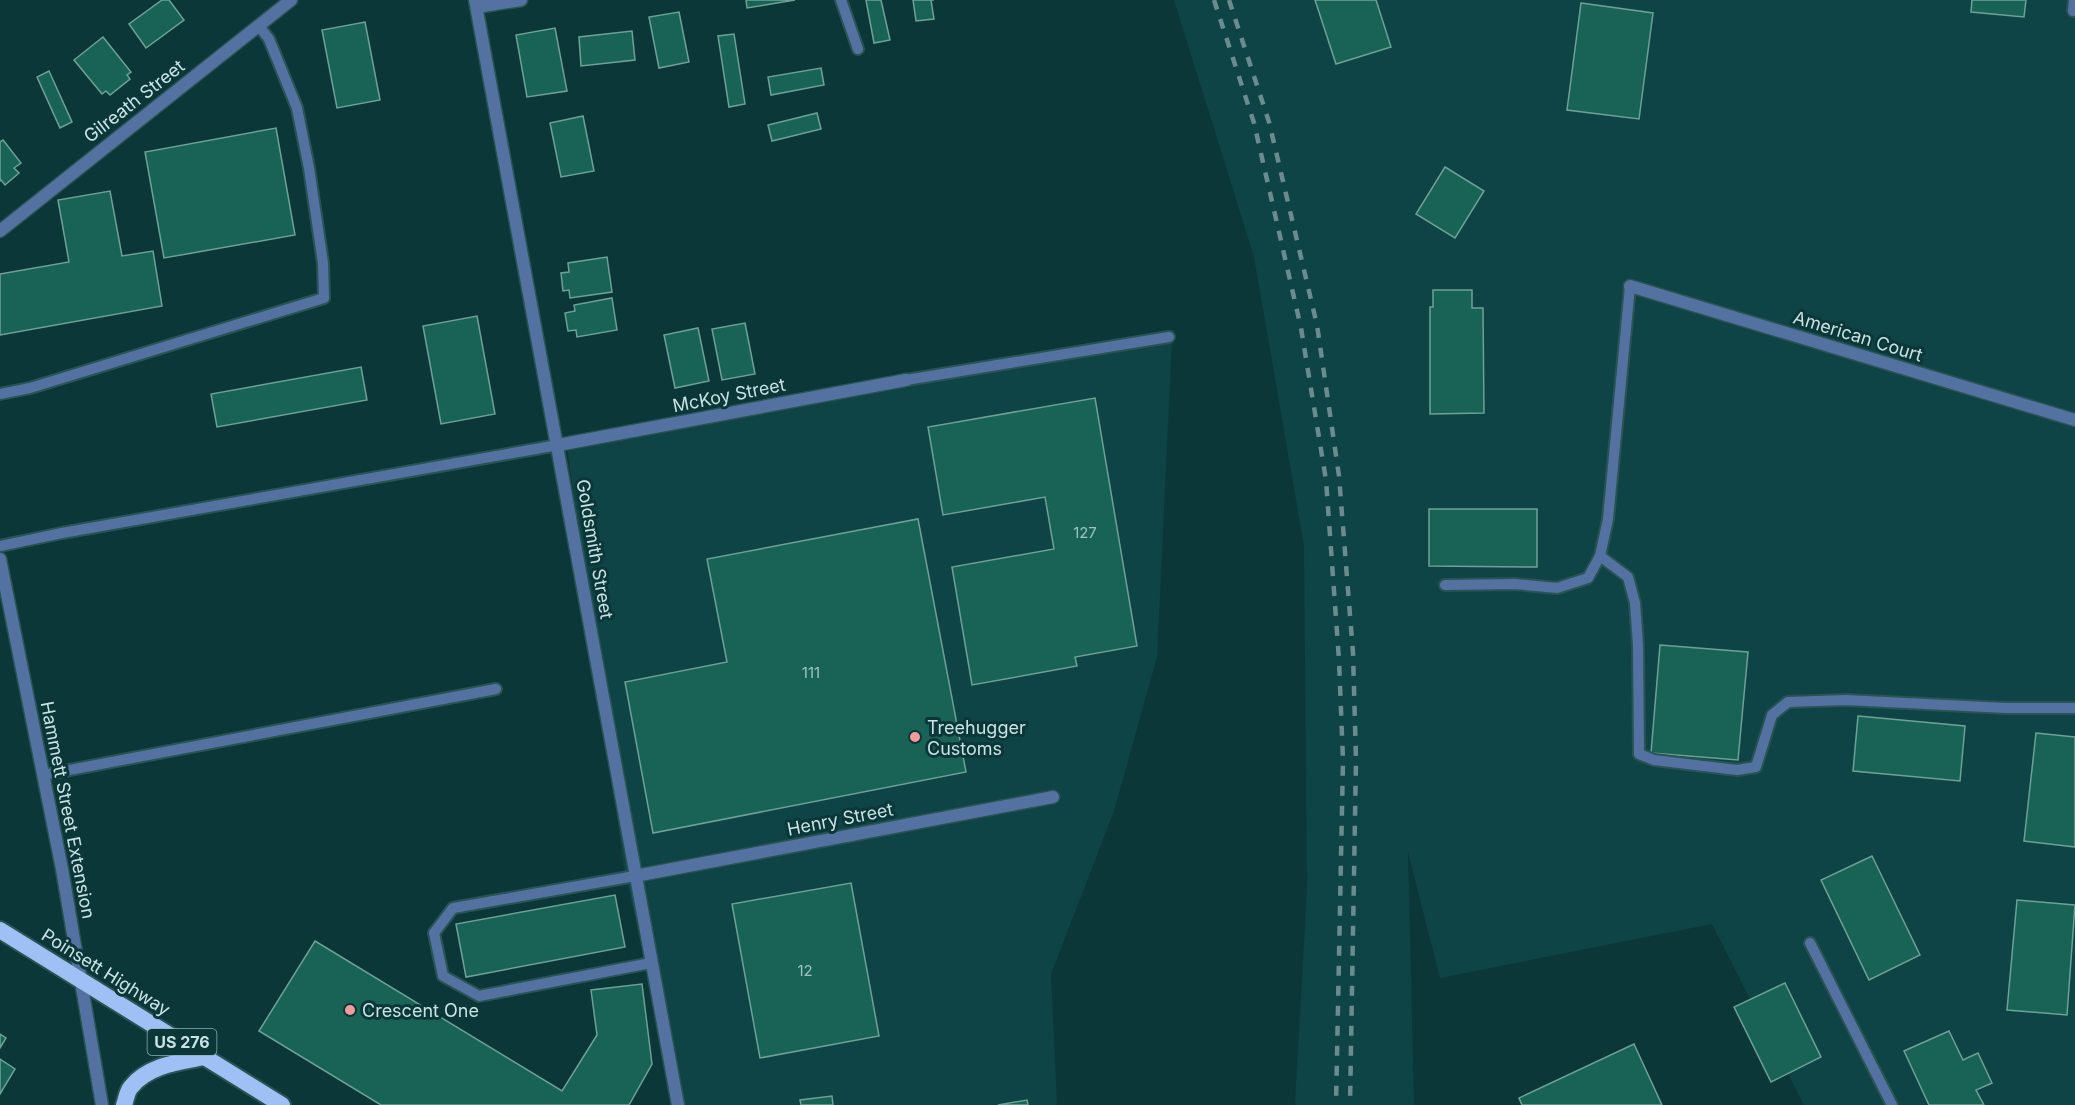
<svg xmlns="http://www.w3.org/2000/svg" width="2075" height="1105" font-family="Inter,sans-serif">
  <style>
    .built { fill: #0e4446 }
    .building { fill: #196356; stroke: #6ea196; stroke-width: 1.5 }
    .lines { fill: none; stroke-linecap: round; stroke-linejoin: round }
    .service-casing { stroke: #2a5354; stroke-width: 14 }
    .minor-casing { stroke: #2a5354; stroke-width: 15 }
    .trunk-casing { stroke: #2a5354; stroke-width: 20 }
    .service { stroke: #5472a1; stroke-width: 10 }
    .minor { stroke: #5472a1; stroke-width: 12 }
    .trunk { stroke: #9ec0f4; stroke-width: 16 }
    .rail { stroke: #6a8c8e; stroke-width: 4.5; stroke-dasharray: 10 10; stroke-linecap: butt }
    .poi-dot { fill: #f59b9c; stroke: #0c3739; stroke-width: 2 }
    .labels { text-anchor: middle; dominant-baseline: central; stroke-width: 6; stroke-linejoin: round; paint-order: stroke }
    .number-label { font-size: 15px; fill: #9dc3c0 }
    .shield { fill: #0c3739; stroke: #90afb1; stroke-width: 1.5 }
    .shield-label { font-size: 16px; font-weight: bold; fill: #c9e3e4 }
    .street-label { font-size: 18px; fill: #c9e3e4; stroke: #0c3739 }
    .poi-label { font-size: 18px; fill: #c9e3e4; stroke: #0c3739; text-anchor: start }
  </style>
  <rect width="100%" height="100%" fill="#0c3739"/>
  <!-- built -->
  <g class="built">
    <path d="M 1174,0 L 2075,0 L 2075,1105 L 1804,1105 L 1712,924 L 1440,978 L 1408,852 L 1414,1105 L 1295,1105 L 1307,889 L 1304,546 L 1254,257 Z"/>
    <path d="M 1172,340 L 1157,657 L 1114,811 L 1051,974 L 1057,1105 L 678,1105 L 624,869 L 567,445 Z"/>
  </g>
  <!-- building -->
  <g class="building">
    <path d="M 162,0 L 169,0 L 184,20 L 146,48 L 129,24 Z"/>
    <path d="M 746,0 L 795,0 L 747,8 Z"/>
    <path d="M 866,0 L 881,0 L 890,40 L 874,43 Z"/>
    <path d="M 913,0 L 934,0 L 931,0 L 934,19 L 916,21 Z"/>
    <path d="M 1315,0 L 1376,0 L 1391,47 L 1336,64 Z"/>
    <path d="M 1972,0 L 2026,0 L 2024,17 L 1971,12 Z"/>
    <path d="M 1581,3 L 1653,13 L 1639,119 L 1567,110 Z"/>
    <path d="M 679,12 L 689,62 L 659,68 L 649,17 Z"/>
    <path d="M 365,22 L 380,100 L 337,108 L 322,30 Z"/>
    <path d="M 555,28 L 567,91 L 527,97 L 516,35 Z"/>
    <path d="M 632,31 L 635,60 L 581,66 L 579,37 Z"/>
    <path d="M 734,34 L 745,104 L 729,107 L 718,36 Z"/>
    <path d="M 103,37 L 131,72 L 127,75 L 130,79 L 110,95 L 106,91 L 102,94 L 74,60 Z"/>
    <path d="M 821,68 L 824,85 L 771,95 L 768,77 Z"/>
    <path d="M 49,71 L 72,122 L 60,128 L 37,77 Z"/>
    <path d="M 817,113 L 821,129 L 772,141 L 768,125 Z"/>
    <path d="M 583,116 L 594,171 L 561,177 L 550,123 Z"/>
    <path d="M 276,128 L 295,235 L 164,258 L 145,152 Z"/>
    <path d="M 3,140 L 21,163 L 14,168 L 19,173 L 5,185 L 1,180 L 0,181 L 0,142 Z"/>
    <path d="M 1445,167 L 1484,191 L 1455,238 L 1416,214 Z"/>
    <path d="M 110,191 L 122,256 L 153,251 L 162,306 L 0,335 L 0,274 L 69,262 L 58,200 Z"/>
    <path d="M 607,257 L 612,292 L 570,298 L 569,290 L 563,291 L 561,273 L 569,272 L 568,263 Z"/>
    <path d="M 1433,290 L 1472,290 L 1472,308 L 1483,308 L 1484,413 L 1430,414 L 1430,307 L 1433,307 Z"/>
    <path d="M 612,298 L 617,330 L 577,337 L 576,330 L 568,331 L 565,313 L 575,311 L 574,305 Z"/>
    <path d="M 477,316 L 495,414 L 441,424 L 423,326 Z"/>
    <path d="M 745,323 L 755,374 L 722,380 L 712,329 Z"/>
    <path d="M 698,328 L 709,381 L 675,388 L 664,335 Z"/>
    <path d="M 361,367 L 367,400 L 217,427 L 211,394 Z"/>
    <path d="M 1095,398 L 1137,646 L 1075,657 L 1077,666 L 972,685 L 952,567 L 1054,549 L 1045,497 L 943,515 L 928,427 Z"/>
    <path d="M 1429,509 L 1537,509 L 1537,567 L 1429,566 Z"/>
    <path d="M 918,519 L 966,772 L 653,833 L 625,682 L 727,662 L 707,559 Z"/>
    <path d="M 1660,645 L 1748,652 L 1738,760 L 1651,753 Z"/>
    <path d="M 1858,716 L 1965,726 L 1960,781 L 1853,771 Z"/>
    <path d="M 2036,733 L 2075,737 L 2075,847 L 2024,841 Z"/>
    <path d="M 1872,856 L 1920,955 L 1869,980 L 1821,880 Z"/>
    <path d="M 851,883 L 879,1036 L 760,1058 L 732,904 Z"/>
    <path d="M 615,895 L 625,947 L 466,977 L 456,924 Z"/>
    <path d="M 2017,900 L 2075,905 L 2067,1015 L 2007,1010 Z"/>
    <path d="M 315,941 L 562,1091 L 597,1035 L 591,990 L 642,984 L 652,1064 L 629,1105 L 381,1105 L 259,1031 Z"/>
    <path d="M 1785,983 L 1821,1057 L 1771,1082 L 1734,1007 Z"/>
    <path d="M 1949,1031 L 1963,1060 L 1978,1053 L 1992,1083 L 1976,1090 L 1984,1105 L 1929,1105 L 1904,1051 Z"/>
    <path d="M 0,1034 L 6,1038 L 0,1048 Z"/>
    <path d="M 1634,1044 L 1662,1105 L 1522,1105 L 1519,1098 Z"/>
    <path d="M 0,1059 L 15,1069 L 0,1094 Z"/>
    <path d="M 832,1096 L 833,1105 L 801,1105 L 800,1100 Z"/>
    <path d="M 1027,1100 L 1028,1105 L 998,1105 Z"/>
  </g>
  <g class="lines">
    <defs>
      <g id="service">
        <path d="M 841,0 L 858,49"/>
        <path d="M 2073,11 L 2074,0"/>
        <path d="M 906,380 L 1169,337"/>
        <path d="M 0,394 L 30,388 L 324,298 L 323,263 L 309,168 L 297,108 L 269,39 L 259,26"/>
        <path d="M 0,546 L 62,533 L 558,445"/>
        <path d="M 1600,556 L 1608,519 L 1630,286"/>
        <path d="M 1445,585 L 1515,584 L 1557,588 L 1588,578 L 1600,556 L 1628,577 L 1635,603 L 1638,645 L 1639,754 L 1654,760 L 1737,770 L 1756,767 L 1772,715 L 1788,702 L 1846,700 L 2006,708 L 2075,708"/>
        <path d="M 43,775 L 496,689"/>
        <path d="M 635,876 L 453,908 L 434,933 L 443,976 L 479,996 L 651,963"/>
        <path d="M 1810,943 L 1892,1105"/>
      </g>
      <g id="minor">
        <path d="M 475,0 L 678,1105"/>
        <path d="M 477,7 L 521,0"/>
        <path d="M 0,231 L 291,0"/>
        <path d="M 1630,286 L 2075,420"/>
        <path d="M 558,445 L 906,380"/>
        <path d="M 0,559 L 62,869 L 102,1105"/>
        <path d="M 635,876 L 1053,797"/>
      </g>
      <g id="trunk">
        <path d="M 0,930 L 282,1105"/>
        <path d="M 124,1105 C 126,1100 127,1091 131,1087 C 148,1065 180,1062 205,1057"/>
      </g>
    </defs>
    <!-- service casing -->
    <use href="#service" class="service-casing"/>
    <!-- minor casing -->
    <use href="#minor" class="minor-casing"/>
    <!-- trunk casing -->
    <use href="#trunk" class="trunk-casing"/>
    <!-- service -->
    <use href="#service" class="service"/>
    <!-- minor -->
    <use href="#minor" class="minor"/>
    <!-- trunk -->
    <use href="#trunk" class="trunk"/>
    <!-- rail -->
    <g class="rail">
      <path d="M 1214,0 L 1254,123 L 1301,328 L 1326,480 L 1339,660 L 1343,760 L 1336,1105"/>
      <path d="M 1229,0 L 1269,122 L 1317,325 L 1339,476 L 1353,653 L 1356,760 L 1350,1105"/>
    </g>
  </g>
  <!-- markers -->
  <g class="poi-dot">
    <circle cx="915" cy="737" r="6"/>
    <circle cx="350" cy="1010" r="6"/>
  </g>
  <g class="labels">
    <!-- number labels -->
    <g class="number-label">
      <text x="1085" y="532">127</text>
      <text x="811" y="672">111</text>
      <text x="805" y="970">12</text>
    </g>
    <!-- shield labels -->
    <rect class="shield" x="147.5" y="1029" width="69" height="26" rx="4.5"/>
    <g class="shield-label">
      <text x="182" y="1042">US 276</text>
    </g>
    <!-- street labels -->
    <g class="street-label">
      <text transform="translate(134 101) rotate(-38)">Gilreath Street</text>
      <text transform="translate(1858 336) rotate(17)">American Court</text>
      <text transform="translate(729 395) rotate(-11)">McKoy Street</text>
      <text transform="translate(595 549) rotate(80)">Goldsmith Street</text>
      <text transform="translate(68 810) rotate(79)">Hammett Street Extension</text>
      <text transform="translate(840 819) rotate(-11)">Henry Street</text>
      <text transform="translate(106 972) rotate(32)">Poinsett Highway</text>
    </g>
    <!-- poi labels -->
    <g class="poi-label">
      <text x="927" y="727">Treehugger<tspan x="927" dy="21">Customs</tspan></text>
      <text x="362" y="1010">Crescent One</text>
    </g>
  </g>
</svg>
